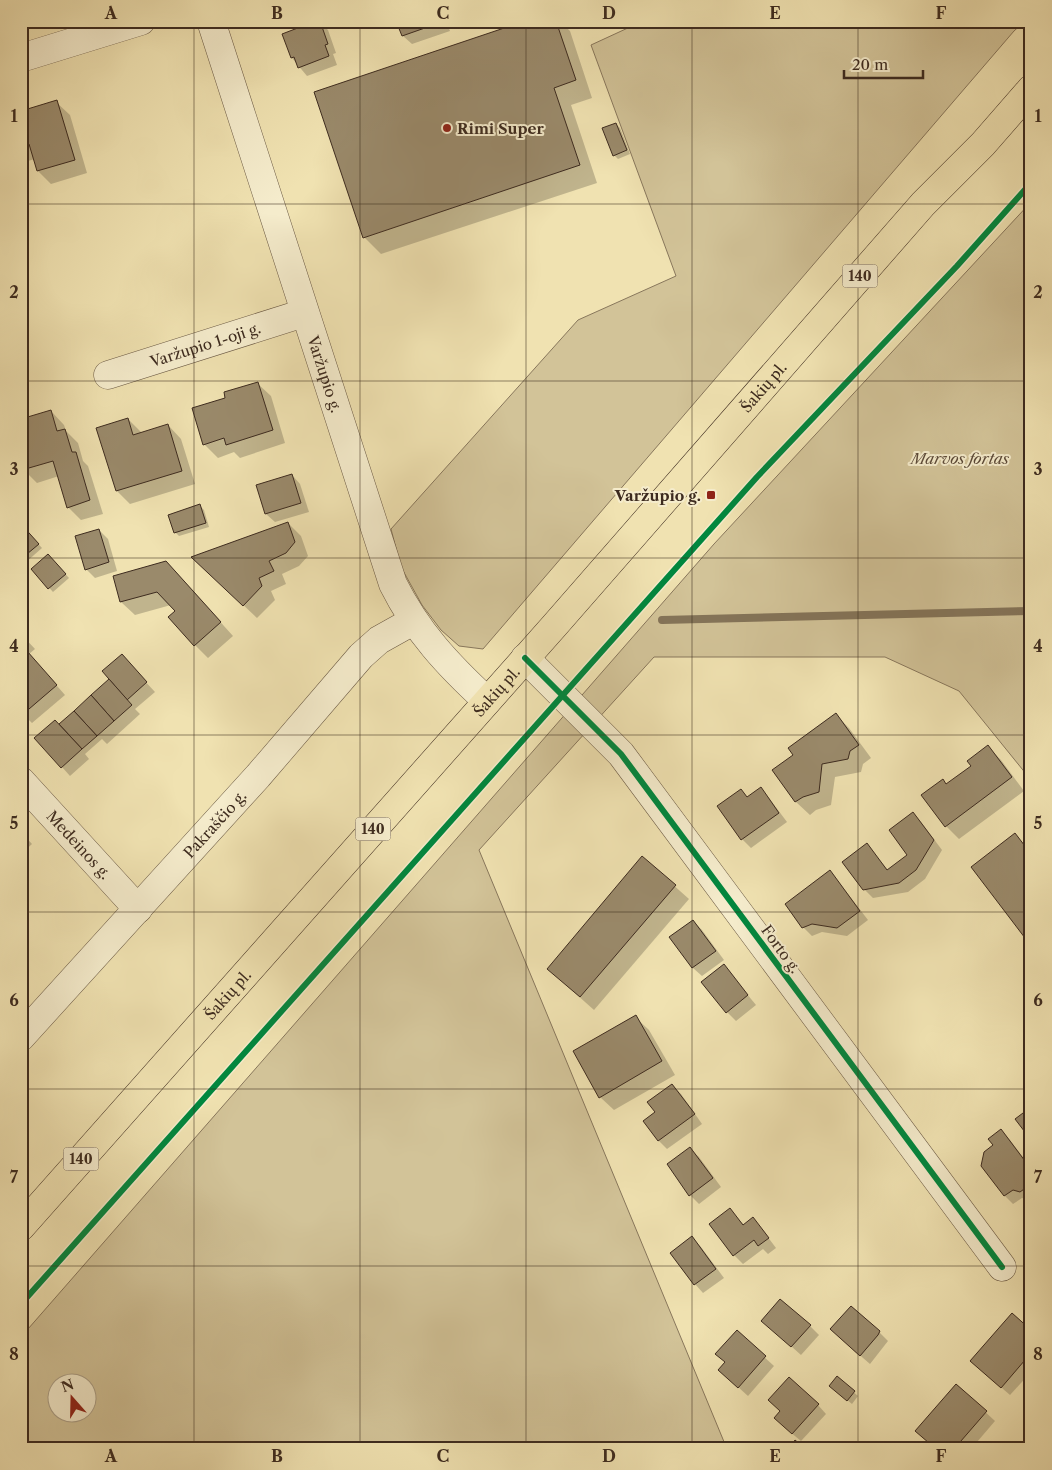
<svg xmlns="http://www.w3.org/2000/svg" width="1052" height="1470" font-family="'Libre Caslon Text',serif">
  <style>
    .green { fill: #d2c398; stroke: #88775c; fill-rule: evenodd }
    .shadow { fill: #0003 }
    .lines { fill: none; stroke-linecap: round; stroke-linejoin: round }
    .stream { stroke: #847459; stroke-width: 8 }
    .building { fill: #9a8a6b; stroke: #3d2b1f }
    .minor-casing { stroke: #6a5944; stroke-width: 29 }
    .primary-casing { stroke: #3d2b1f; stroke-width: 29 }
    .minor { stroke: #f5eccc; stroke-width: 28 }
    .primary { stroke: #f0e2b1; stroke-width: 28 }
    .cycleway-casing { stroke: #f5eccc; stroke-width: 9 }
    .cycleway { stroke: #00873e; stroke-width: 6 }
    .grid { fill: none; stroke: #3d2b1f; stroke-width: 1; stroke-opacity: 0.55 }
    .poi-dot { fill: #8f2418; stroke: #f5eccc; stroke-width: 2 }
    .labels { text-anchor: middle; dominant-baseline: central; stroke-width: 4; stroke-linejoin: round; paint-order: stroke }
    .shield { fill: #f5eccc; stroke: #746553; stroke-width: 1 }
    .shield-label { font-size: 14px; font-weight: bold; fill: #3d2b1f }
    .poi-label { font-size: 15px; font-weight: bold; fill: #3d2b1f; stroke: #f5eccc; text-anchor: start }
    .street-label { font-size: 15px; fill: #3d2b1f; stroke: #f5eccc }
    .park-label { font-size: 15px; font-style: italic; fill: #5b4937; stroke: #f5eccc }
    .neatline { fill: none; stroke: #3d2b1f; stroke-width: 2 }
    .grid-label { font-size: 16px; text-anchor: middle; font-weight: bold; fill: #3d2b1f }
  </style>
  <rect width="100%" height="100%" fill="#f0e2b1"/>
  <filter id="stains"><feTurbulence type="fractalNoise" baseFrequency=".004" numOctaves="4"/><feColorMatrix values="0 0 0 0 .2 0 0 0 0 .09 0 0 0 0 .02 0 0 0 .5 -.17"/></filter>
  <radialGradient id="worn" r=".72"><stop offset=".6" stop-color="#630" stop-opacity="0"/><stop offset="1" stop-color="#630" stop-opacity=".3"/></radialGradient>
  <!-- green -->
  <g class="green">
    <path d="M 643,21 L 1025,21 L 1014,31 L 483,649 L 459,646 L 441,630 L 422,605 L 401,567 L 391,529 L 578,320 L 676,276 L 591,45 Z"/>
    <path d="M 1031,202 L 1031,780 L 959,691 L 885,657 L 654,657 L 479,850 L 727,1449 L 21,1449 L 21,1337 L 714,544 ZM 58,1382 L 88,1382 L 88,1412 L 58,1412 Z"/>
  </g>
  <!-- shadow -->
  <g class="shadow">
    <path d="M 319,21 L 328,30 L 336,53 L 333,54 L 337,65 L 307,76 L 292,58 L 284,34 Z"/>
    <path d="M 398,21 L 446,21 L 450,31 L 412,44 L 403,36 Z"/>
    <path d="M 528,21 L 560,21 L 570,31 L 592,98 L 571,105 L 597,183 L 381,254 L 364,237 Z"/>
    <path d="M 56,102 L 70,115 L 87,173 L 51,184 L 38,171 L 35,159 L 21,163 L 21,112 Z"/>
    <path d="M 616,124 L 620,128 L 630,154 L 618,159 L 614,155 Z"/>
    <path d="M 257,383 L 271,396 L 285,443 L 240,458 L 234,452 L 218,458 L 204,444 L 227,399 Z"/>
    <path d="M 51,411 L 64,425 L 66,431 L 78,443 L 83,461 L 88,466 L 103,514 L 81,520 L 68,507 L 59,476 L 37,483 L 24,470 L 21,462 Z"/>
    <path d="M 128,419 L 142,433 L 168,425 L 181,439 L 195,484 L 130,504 L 117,491 Z"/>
    <path d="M 292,475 L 300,484 L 309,512 L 275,522 L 266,514 Z"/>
    <path d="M 200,506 L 204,510 L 209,527 L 179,536 L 175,532 Z"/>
    <path d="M 288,523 L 301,536 L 308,556 L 299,566 L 282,574 L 286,584 L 271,591 L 275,600 L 257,618 L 206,570 Z"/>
    <path d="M 25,529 L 42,548 L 26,562 L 21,557 Z"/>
    <path d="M 99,530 L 108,539 L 117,571 L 95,578 L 86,569 Z"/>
    <path d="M 52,559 L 69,578 L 53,592 L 32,569 Z"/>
    <path d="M 179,576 L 233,636 L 208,658 L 195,645 L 176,612 L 171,605 L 135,615 L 121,602 L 115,577 Z"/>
    <path d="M 21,634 L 35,649 L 29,654 L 65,695 L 32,723 L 21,712 Z"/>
    <path d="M 130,665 L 155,692 L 135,709 L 140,714 L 107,744 L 102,739 L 85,754 L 89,759 L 70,776 L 62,767 L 59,726 Z"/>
    <path d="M 836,715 L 849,728 L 871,758 L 863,764 L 861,772 L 835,777 L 831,805 L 816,810 L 810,815 L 796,802 L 774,770 L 795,755 Z"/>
    <path d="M 988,747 L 1001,760 L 1024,791 L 959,839 L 946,826 L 923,795 L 943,781 L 947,785 L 972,766 Z"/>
    <path d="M 760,789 L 769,798 L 787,822 L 751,848 L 742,839 L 741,791 L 748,798 Z"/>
    <path d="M 913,813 L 921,822 L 942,850 L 925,879 L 908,892 L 873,898 L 864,889 L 867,845 L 888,870 L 909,855 Z"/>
    <path d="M 21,832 L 32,844 L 21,854 Z"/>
    <path d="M 1015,835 L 1031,852 L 1031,942 L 972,867 Z"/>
    <path d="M 643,858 L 689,899 L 594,1010 L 548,969 Z"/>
    <path d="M 830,872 L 838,881 L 868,920 L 847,936 L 822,932 L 812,936 L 803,927 Z"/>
    <path d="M 693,921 L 702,930 L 724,960 L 702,976 L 693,968 L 671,937 Z"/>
    <path d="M 724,966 L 756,1005 L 736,1021 L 727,1012 Z"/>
    <path d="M 635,1017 L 649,1030 L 675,1075 L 614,1110 L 600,1097 Z"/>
    <path d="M 672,1085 L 681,1094 L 702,1124 L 667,1149 L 659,1141 L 657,1112 Z"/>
    <path d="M 1001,1131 L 1010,1140 L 1031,1168 L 1031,1199 L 1029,1200 L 1022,1198 L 1013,1204 L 1005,1196 L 995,1145 Z"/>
    <path d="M 690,1149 L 699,1157 L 721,1187 L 699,1204 L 690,1195 Z"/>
    <path d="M 730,1210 L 744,1225 L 761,1228 L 776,1248 L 768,1254 L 763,1249 L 743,1264 L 734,1255 L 711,1224 Z"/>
    <path d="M 692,1238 L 701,1247 L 724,1278 L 703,1293 L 695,1284 Z"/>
    <path d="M 810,1326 L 819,1335 L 801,1355 L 772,1329 Z"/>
    <path d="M 1031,1331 L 1031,1372 L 1010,1395 L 981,1370 Z"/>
    <path d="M 737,1332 L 774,1366 L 748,1396 L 728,1378 L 726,1362 Z"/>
    <path d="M 879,1332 L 888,1341 L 870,1364 L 840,1338 Z"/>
    <path d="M 837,1378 L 858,1396 L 852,1404 L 835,1390 Z"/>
    <path d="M 956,1385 L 995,1421 L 971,1449 L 936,1449 Z"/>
    <path d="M 818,1405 L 826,1414 L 801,1441 L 784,1427 Z"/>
  </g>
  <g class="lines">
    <!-- stream -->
    <path class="stream" d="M 662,620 L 1031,611"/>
  </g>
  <!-- building -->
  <g class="building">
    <path d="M 316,21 L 320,21 L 328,44 L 325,45 L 329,56 L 298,68 L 294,57 L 291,58 L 282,34 Z"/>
    <path d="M 396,21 L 441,21 L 442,22 L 402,36 Z"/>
    <path d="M 525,21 L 556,21 L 576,80 L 554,88 L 580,165 L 363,238 L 314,92 Z"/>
    <path d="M 57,100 L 75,160 L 37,171 L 29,144 L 21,146 L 21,111 Z"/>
    <path d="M 616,123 L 627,150 L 613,156 L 602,128 Z"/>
    <path d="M 258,382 L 273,430 L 226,445 L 224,438 L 203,445 L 192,408 L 225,398 L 224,392 Z"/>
    <path d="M 51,410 L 57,431 L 65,429 L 72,452 L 76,452 L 90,500 L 67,508 L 53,461 L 22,470 L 21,466 L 21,419 Z"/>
    <path d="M 128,418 L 133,435 L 168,424 L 182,471 L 116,491 L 96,428 Z"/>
    <path d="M 292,474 L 301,503 L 265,514 L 256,485 Z"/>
    <path d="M 200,504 L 206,523 L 174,533 L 168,515 Z"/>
    <path d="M 288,522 L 295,542 L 286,553 L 269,561 L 274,571 L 259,578 L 262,586 L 243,606 L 191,557 Z"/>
    <path d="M 21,524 L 39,544 L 21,559 Z"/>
    <path d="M 99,529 L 109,562 L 85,570 L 75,536 Z"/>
    <path d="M 48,554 L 66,574 L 48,589 L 31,569 Z"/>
    <path d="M 166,561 L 221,622 L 194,646 L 168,617 L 175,611 L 157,592 L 120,602 L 113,576 Z"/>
    <path d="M 27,651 L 57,685 L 22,715 L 21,656 Z"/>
    <path d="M 122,654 L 147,682 L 127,700 L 102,671 Z"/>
    <path d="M 109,679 L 132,705 L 114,721 L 91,695 Z"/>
    <path d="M 91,695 L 114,721 L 97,736 L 74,711 Z"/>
    <path d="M 74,711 L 97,736 L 82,749 L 59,724 Z"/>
    <path d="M 836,713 L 859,745 L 850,751 L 848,759 L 822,764 L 819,792 L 803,797 L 795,802 L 772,770 L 793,755 L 788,748 Z"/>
    <path d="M 55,720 L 82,749 L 61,768 L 34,738 Z"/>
    <path d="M 988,745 L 1012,777 L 945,827 L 921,795 L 943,779 L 946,784 L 971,766 L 967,761 Z"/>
    <path d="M 761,787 L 779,813 L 741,840 L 717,806 L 741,789 L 747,797 Z"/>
    <path d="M 913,812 L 934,840 L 916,870 L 899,883 L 863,890 L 842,862 L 867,843 L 887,870 L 907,855 L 889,830 Z"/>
    <path d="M 1015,833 L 1031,854 L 1031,934 L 1025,938 L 971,867 Z"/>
    <path d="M 642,856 L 676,885 L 580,997 L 547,969 Z"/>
    <path d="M 830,870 L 860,911 L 837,928 L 812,924 L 802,928 L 785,904 Z"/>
    <path d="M 693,920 L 716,951 L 692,968 L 669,937 Z"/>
    <path d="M 724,964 L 748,995 L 726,1013 L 701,982 Z"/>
    <path d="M 636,1015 L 662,1061 L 599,1098 L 573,1051 Z"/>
    <path d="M 672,1084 L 695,1114 L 658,1141 L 643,1121 L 655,1112 L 647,1102 Z"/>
    <path d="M 1031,1107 L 1031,1140 L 1015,1119 Z"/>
    <path d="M 1001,1129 L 1031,1169 L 1031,1184 L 1020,1192 L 1013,1190 L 1004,1196 L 981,1166 L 984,1152 L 993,1145 L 988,1139 Z"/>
    <path d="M 690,1147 L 713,1178 L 689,1196 L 667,1164 Z"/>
    <path d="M 730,1208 L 743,1225 L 753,1217 L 769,1238 L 758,1246 L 754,1240 L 733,1256 L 709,1224 Z"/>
    <path d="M 692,1236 L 716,1269 L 694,1285 L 670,1253 Z"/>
    <path d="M 780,1299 L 811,1325 L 791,1347 L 761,1321 Z"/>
    <path d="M 851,1306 L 880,1331 L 878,1335 L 860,1356 L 830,1329 Z"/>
    <path d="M 1012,1313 L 1031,1330 L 1031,1353 L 1001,1388 L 970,1361 Z"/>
    <path d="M 737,1330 L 766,1356 L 738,1388 L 718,1370 L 725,1362 L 715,1354 Z"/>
    <path d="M 837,1376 L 855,1391 L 847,1401 L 829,1386 Z"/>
    <path d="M 789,1377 L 819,1404 L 792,1434 L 774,1418 L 780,1411 L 768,1400 Z"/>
    <path d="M 956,1384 L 987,1411 L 954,1449 L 936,1449 L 915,1431 Z"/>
    <path d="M 795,1440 L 806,1449 L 789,1448 Z"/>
  </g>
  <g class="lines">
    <defs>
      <g id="minor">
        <path id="s1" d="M 211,21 L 393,584 C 417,632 448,665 487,701"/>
        <path d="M 21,58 L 141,21"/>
        <path id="s2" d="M 108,375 L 304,313"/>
        <path d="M 525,658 L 621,754 L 1002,1267"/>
        <path id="s3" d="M 21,781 L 138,909"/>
        <path id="s4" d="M 21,1037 L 258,776 L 361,656 L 379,640 L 413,621"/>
      </g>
      <g id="primary">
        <path id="s5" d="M 21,1227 L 555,625 L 923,204 L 983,144 L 1031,89"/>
      </g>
    </defs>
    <!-- minor casing -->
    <use href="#minor" class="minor-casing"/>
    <!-- primary casing -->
    <use href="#primary" class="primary-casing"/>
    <!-- minor -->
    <use href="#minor" class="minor"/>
    <!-- primary -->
    <use href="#primary" class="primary"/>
    <defs>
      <g id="cycleway">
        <path d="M 525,658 L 621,754 L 1002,1267"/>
        <path d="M 21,1304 L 757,477 L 957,266 L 1031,183"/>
      </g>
    </defs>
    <!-- cycleway casing -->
    <use href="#cycleway" class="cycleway-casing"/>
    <!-- cycleway -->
    <use href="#cycleway" class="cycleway"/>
  </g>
  <!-- grid -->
  <path class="grid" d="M 194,21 L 194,1449M 360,21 L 360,1449M 526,21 L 526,1449M 692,21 L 692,1449M 858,21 L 858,1449M 21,204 L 1031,204M 21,381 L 1031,381M 21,558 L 1031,558M 21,735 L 1031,735M 21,912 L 1031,912M 21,1089 L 1031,1089M 21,1266 L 1031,1266"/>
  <!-- markers -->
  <g class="poi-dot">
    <circle cx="447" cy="128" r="5"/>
    <rect x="706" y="490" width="10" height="10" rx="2.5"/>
  </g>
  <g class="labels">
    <!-- shield labels -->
    <g class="shield">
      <rect x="842.5" y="264.5" width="35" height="23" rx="4"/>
      <rect x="355.5" y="817.5" width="35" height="23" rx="4"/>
      <rect x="63.5" y="1147.5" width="35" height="23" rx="4"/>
    </g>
    <g class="shield-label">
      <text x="860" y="276">140</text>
      <text x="373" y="829">140</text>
      <text x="81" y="1159">140</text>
    </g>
    <!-- poi labels -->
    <g class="poi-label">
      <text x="457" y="128">Rimi Super</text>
      <text x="701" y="495" text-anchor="end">Varžupio g.</text>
    </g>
    <!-- street labels -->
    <g class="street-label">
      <text stroke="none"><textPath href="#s2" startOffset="102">Varžupio 1-oji g.</textPath></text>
      <text stroke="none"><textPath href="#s1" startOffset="371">Varžupio g.</textPath></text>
      <text stroke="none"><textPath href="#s5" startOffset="1121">Šakių pl.</textPath></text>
      <text stroke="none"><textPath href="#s5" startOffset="716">Šakių pl.</textPath></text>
      <text stroke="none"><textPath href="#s4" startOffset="288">Pakraščio g.</textPath></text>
      <text stroke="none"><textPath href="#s3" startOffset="86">Medeinos g.</textPath></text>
      <text transform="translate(781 949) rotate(54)">Forto g.</text>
      <text stroke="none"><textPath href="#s5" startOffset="311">Šakių pl.</textPath></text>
    </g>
    <!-- park labels -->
    <g class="park-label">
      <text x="960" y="458">Marvos fortas</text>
    </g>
  </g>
  <!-- margin -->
  <rect width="1052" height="1470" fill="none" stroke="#f0e2b1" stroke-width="55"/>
  <!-- north arrow -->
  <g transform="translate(72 1398) rotate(340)"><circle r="24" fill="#f5eccc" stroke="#ab9f87"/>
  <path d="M0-4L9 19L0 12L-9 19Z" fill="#8f2418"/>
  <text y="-8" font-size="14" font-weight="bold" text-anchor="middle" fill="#3d2b1f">N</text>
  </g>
  <!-- scale -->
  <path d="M844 70v8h79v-8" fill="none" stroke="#3d2b1f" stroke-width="2.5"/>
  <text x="852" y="70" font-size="15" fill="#3d2b1f" stroke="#f5eccc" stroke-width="4" paint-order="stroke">20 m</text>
  <rect x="28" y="28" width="996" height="1414" class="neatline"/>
  <g class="grid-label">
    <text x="111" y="19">A</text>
    <text x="277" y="19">B</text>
    <text x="443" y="19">C</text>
    <text x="609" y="19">D</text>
    <text x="775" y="19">E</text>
    <text x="941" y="19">F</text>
    <text x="14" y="122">1</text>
    <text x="1038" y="122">1</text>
    <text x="14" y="298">2</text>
    <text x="1038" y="298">2</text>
    <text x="14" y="475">3</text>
    <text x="1038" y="475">3</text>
    <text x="14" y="652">4</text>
    <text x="1038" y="652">4</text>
    <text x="14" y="829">5</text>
    <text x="1038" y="829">5</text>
    <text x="14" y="1006">6</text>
    <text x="1038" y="1006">6</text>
    <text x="14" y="1183">7</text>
    <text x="1038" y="1183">7</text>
    <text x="14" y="1360">8</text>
    <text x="1038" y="1360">8</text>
    <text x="111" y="1462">A</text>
    <text x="277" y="1462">B</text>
    <text x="443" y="1462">C</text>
    <text x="609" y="1462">D</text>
    <text x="775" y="1462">E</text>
    <text x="941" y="1462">F</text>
  </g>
  <rect width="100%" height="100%" filter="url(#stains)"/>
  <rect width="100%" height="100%" fill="url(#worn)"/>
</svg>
